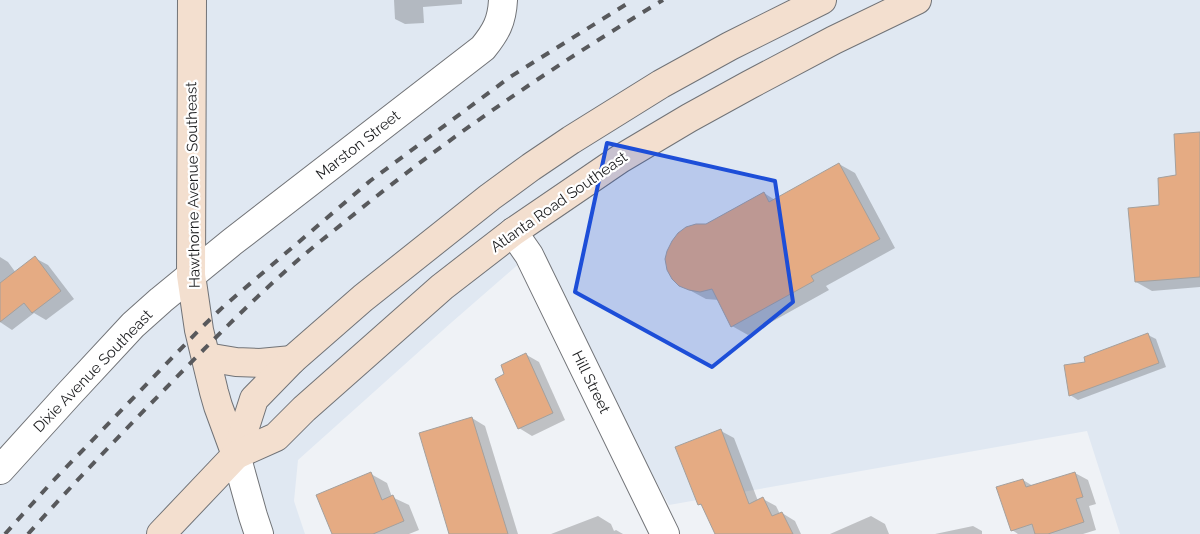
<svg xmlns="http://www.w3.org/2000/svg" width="1200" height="534" font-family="Raleway,sans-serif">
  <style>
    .built { fill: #e0e8f2 }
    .shadow { fill: #0003 }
    .building { fill: #e5ab83; stroke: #a4a09d }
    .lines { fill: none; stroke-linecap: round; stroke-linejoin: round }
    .street-casing { stroke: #717377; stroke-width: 30 }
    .secondary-casing { stroke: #717377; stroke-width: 30 }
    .street { stroke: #fff; stroke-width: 28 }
    .secondary { stroke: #f3dfcf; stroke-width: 28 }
    .rail { stroke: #58595c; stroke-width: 4; stroke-dasharray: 9 9; stroke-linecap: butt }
    .marked { fill: #1d4ed8; fill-opacity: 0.2; stroke: #1d4ed8; stroke-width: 4; stroke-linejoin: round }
    .labels { text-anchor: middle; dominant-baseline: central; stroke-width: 4.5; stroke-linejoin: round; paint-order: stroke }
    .street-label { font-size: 15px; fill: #1c1d1f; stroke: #fff }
  </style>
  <rect width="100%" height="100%" fill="#eff2f6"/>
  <!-- built -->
  <path class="built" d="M 0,0 L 882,0 L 882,29 L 921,0 L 1200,0 L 1200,534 L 1120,534 L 1087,431 L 669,505 L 529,255 L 452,322 L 298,460 L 294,501 L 305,534 L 0,534 Z"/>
  <!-- shadow -->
  <g class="shadow">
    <path d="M 394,0 L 462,0 L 462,4 L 423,7 L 424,23 L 405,24 L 395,19 Z"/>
    <path d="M 1200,133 L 1200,287 L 1152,291 L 1136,282 L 1160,206 Z"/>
    <path d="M 839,164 L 855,173 L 895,248 L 826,286 L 829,290 L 748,335 L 732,326 L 719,300 L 706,299 L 680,285 L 706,225 L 764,193 L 775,200 Z"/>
    <path d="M 0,257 L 8,262 L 16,273 L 35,258 L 48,265 L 74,299 L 46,320 L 34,313 L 12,330 L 0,322 Z"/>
    <path d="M 1148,335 L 1156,339 L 1166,367 L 1078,400 L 1070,395 L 1087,363 Z"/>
    <path d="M 525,354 L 539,362 L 565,420 L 532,436 L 519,428 L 505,374 Z"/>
    <path d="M 472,418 L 485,426 L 518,534 L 450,534 Z"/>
    <path d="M 721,431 L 734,438 L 758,501 L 763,499 L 776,506 L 780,514 L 782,513 L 795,521 L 801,534 L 716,534 L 703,506 L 699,504 Z"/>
    <path d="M 1075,473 L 1088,480 L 1096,504 L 1089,506 L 1096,530 L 1083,534 L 1018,534 L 1012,530 L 1023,480 L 1033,486 Z"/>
    <path d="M 371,474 L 387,483 L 392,497 L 409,505 L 419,530 L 409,534 L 334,534 Z"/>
    <path d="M 598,516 L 611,524 L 614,531 L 616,530 L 623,534 L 551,534 Z"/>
    <path d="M 871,516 L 885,524 L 889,534 L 830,534 Z"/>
    <path d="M 973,526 L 982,531 L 982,534 L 935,534 Z"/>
  </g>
  <!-- building -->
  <g class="building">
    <path d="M 1200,132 L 1200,277 L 1135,282 L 1128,208 L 1159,205 L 1158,178 L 1176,175 L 1174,134 Z"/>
    <path d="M 839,163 L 880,239 L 811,276 L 814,281 L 731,327 L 712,289 L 700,292 L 689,290 L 679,286 L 672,279 L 667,270 L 665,259 L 667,251 L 672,241 L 678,233 L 686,227 L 696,224 L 706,224 L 764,192 L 769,202 Z"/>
    <path d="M 35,256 L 61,291 L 32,313 L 24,303 L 0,322 L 0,283 Z"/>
    <path d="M 1148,333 L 1159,363 L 1069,396 L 1064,365 L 1085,362 L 1084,357 Z"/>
    <path d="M 526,353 L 553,413 L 518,429 L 495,379 L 504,374 L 501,365 Z"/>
    <path d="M 472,417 L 508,534 L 449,534 L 419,433 Z"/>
    <path d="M 721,429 L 749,504 L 763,497 L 772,516 L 782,512 L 793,534 L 715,534 L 701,504 L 698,505 L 675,447 Z"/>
    <path d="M 371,472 L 382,500 L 393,495 L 404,521 L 373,534 L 332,534 L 316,495 Z"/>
    <path d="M 1075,472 L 1083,497 L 1076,499 L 1084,522 L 1048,534 L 1035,534 L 1032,524 L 1011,531 L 996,487 L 1023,479 L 1026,487 Z"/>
  </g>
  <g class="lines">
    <defs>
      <g id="street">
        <path d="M 513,232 L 529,255 L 665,534"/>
        <path d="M 236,455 L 253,516 L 259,534"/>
        <path d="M 0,470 L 68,395 L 133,325 L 161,300 L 232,242 L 483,48 C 496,32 502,21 503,0"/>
      </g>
      <g id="secondary">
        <path d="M 192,0 L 191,275 L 199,330 L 214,392 L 218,406 L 236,455"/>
        <path d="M 206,357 L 236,362 L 260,363 L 292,360"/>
        <path d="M 236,455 L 254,399 L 292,360 L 363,298 L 490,197 L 531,167 L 571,140 L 661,84 L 730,46 L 822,0"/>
        <path d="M 161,534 L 236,455 L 276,437 L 304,409 L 442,287 L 513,232 L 620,159 L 689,118 L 749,85 L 834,40 L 917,0"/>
      </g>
    </defs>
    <!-- street casing -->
    <use href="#street" class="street-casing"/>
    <!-- secondary casing -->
    <use href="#secondary" class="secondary-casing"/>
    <!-- street -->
    <use href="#street" class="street"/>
    <!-- secondary -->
    <use href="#secondary" class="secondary"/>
    <!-- rail -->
    <g class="rail">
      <path d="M 5,534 L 51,483 L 199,330 L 224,306 L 370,181 L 510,77 L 633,0"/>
      <path d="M 28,534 C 73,484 119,436 166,388 C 209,344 252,300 298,260 C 314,246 331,233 347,220 C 447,138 552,67 663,0"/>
    </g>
  </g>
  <!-- marked area -->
  <path class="marked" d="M 607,143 L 775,181 L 793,302 L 712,367 L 575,292 Z"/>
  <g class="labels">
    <!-- street labels -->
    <g class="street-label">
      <text transform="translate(358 145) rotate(-38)">Marston Street</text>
      <text transform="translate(193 185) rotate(-91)">Hawthorne Avenue Southeast</text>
      <text transform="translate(559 202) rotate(-35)">Atlanta Road Southeast</text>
      <text transform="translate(93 371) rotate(-46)">Dixie Avenue Southeast</text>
      <text transform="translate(591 382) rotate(64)">Hill Street</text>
    </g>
  </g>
</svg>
